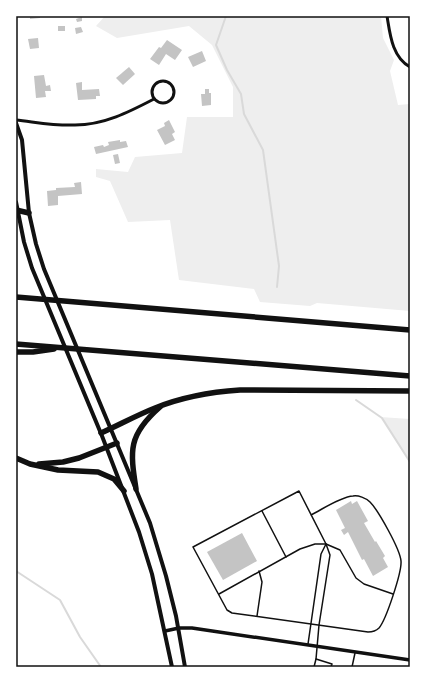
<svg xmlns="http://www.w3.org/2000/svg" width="426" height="683" font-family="Quicksand,sans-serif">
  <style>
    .green { fill: #eee }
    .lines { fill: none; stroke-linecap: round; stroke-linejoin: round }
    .stream { stroke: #d9d9d9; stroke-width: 2 }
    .building { fill: #c4c4c4 }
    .service { stroke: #111; stroke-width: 1.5 }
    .minor { stroke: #111; stroke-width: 3 }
    .tertiary { stroke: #111; stroke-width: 3.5 }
    .secondary { stroke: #111; stroke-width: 4 }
    .motorway { stroke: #111; stroke-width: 5.5 }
    .neatline { fill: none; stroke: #111; stroke-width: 1.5 }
  </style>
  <rect width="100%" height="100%" fill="#fff"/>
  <!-- green -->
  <g class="green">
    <path d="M 105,16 L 381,16 L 383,38 L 394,60 L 390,71 L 398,105 L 410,104 L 410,311 L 317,303 L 310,306 L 260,302 L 254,289 L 179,280 L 170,220 L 128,222 L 110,181 L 96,177 L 96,169 L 128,172 L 135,157 L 182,153 L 187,117 L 233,117 L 233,87 L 212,45 L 189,26 L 117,38 L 96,26 Z"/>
    <path d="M 380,417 L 410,419 L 410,463 Z"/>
  </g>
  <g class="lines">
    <!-- stream -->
    <g class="stream">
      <path d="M 226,16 L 216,45 L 227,70 L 241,94 L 244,114 L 263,150 L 279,266 L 277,287"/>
      <path d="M 356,400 L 382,418 L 410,462"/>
      <path d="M 16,571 L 60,600 L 80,637 L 101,667"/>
    </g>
  </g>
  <!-- building -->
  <g class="building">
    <path d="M 30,16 L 40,16 L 40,18 L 30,19 Z"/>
    <path d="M 82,17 L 82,21 L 77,22 L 76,19 Z"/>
    <rect x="58" y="26" width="7" height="5"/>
    <path d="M 81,27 L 83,32 L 76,34 L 75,28 Z"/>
    <path d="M 38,38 L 39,48 L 30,49 L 28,39 Z"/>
    <path d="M 167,40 L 182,50 L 175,60 L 166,54 L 159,65 L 150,59 L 159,47 L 161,48 Z"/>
    <path d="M 202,51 L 206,61 L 193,67 L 188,57 Z"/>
    <path d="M 129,67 L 135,74 L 123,85 L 116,78 Z"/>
    <path d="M 44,75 L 46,86 L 50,85 L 51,91 L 45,91 L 46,97 L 36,98 L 34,76 Z"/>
    <path d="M 82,82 L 82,90 L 99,89 L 100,96 L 96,96 L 96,99 L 78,100 L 76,83 Z"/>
    <path d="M 205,89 L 209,89 L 209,93 L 211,93 L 211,105 L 202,106 L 201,94 L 205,94 Z"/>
    <path d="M 169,120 L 175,132 L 172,134 L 175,140 L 165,145 L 157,130 L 165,126 L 164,123 Z"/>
    <path d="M 120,140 L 120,142 L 126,141 L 128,147 L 96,154 L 94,147 L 103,145 L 104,147 L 109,145 L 108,142 Z"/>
    <path d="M 118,154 L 120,163 L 115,164 L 113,155 Z"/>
    <path d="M 81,182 L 82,194 L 58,196 L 58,205 L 48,206 L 47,191 L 56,190 L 56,188 L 75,187 L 74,183 Z"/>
    <path d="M 351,501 L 352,504 L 357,501 L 368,521 L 364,523 L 375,542 L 376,541 L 385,556 L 383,558 L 388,567 L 373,576 L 364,559 L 362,560 L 348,532 L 344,535 L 341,530 L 345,528 L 336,510 Z"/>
    <path d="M 242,533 L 257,561 L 223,580 L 207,552 Z"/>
  </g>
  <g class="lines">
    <!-- service -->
    <g class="service">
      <path d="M 262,511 L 286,557"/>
      <path d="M 311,515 C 323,509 340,497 353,496 C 358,495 366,498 370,502 C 378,510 400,549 401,561 C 402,572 386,620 379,628 C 376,631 372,632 368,632 L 232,613 L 227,610 L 193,547 L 299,491 L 326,544"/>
      <path d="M 219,594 L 300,549 L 315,544 L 326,544 L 340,550 L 356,578 L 364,584 L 393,594"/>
      <path d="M 257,616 L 262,582 L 259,571"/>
      <path d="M 308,644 L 321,554 L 326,544 L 330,555 L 319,625 L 316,659 L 332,664 L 331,667"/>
      <path d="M 314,667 L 316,659"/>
      <path d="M 352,667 L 355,653"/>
    </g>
    <!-- minor -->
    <g class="minor">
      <path d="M 387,16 C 390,34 392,57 410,67"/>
      <circle cx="163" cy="92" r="11"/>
      <path d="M 16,120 C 35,122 55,126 75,125 C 104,125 129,112 154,99"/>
    </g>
    <!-- tertiary -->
    <path class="tertiary" d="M 165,631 L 179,628 L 192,628 L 410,660"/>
    <!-- secondary -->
    <g class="secondary">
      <path d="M 16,123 L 22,140 L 29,213 L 36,244 L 44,269 L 150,523 L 166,576 L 176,616 L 185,667"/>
      <path d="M 16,202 L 24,242 L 32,268 L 102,436 L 139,532 L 152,574 L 172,667"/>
    </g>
    <!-- motorway -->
    <g class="motorway">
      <path d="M 16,210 L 29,213"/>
      <path d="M 16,297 L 410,330"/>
      <path d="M 16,344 L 410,376"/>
      <path d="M 16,352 L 33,352 L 54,349"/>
      <path d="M 101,433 C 119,425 137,415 155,408 C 182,397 210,392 240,390 L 410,391"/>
      <path d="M 16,458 L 30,464 L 58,470 L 98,472 L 114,479 L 124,491"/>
      <path d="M 39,464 L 63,462 L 79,458 L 117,443"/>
      <path d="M 136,489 C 130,450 128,435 160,407"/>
    </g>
  </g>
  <!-- border -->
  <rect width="426" height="683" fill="none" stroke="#ffffff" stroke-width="34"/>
  <rect x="17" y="17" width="392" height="649" class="neatline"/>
</svg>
